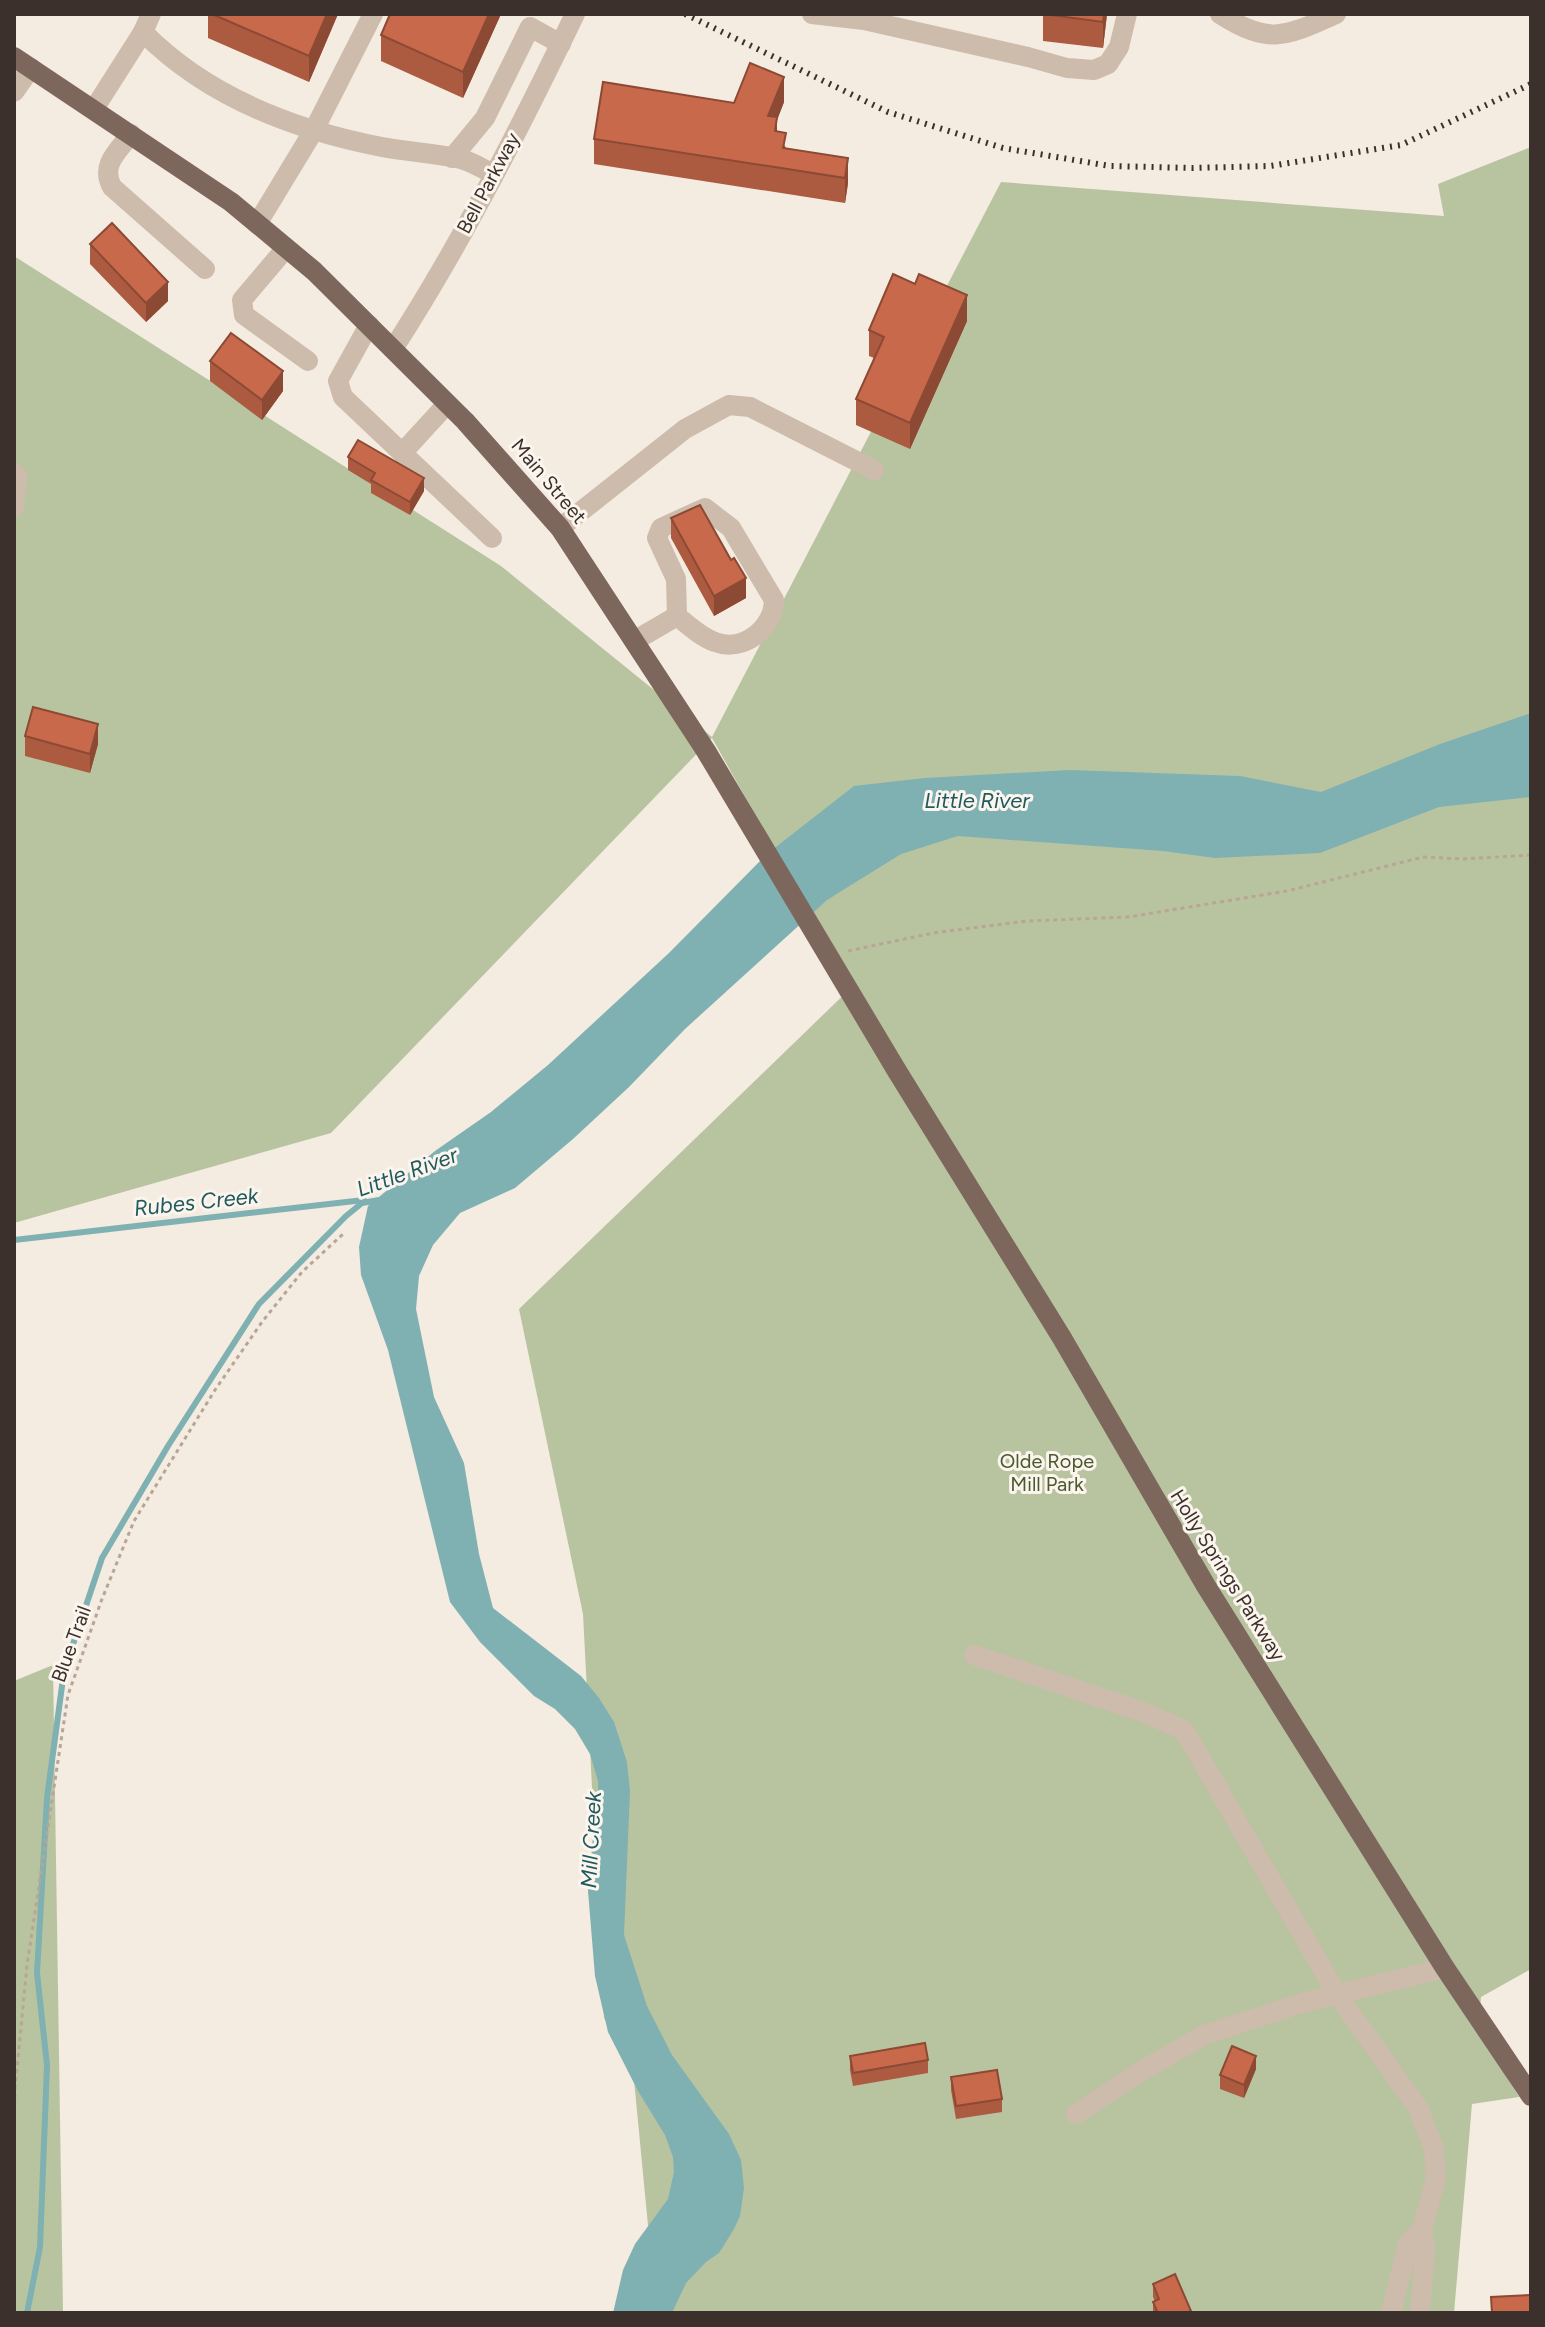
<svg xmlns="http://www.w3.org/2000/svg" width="1545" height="2327" font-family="Figtree,sans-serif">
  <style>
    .green { fill: #b8c4a0 }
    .water { fill: #7fb0b2 }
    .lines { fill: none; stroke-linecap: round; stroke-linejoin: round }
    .stream { stroke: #7fb0b2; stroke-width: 6 }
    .path { stroke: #b9a596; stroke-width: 3; stroke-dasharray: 4 4; stroke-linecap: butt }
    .minor { stroke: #cdbbac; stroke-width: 20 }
    .major { stroke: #7d675c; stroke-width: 20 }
    .rail { stroke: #3b302b; stroke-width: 6; stroke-dasharray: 2 6; stroke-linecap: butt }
    .wall { fill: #ac5a40 }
    .shaded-wall { fill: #8c4a34 }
    .building { fill: #c8694b; stroke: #8c4a34; stroke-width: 2 }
    .labels { text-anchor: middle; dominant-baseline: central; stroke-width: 6; stroke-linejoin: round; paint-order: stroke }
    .street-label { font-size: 20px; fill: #3b302b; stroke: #fbf5ee }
    .park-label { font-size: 20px; fill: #4a5a2e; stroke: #fbf5ee }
    .water-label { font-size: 22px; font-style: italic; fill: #1f5a5e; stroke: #fbf5ee }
  </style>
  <rect width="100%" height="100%" fill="#f4ebe1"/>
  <!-- green -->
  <g class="green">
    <path d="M 1531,147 L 1531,1969 L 1481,1997 L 1478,2031 L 1519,2097 L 1472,2104 L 1454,2313 L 614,2313 L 652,2267 L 632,2059 L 604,2018 L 583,1614 L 519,1309 L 856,983 L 775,850 L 712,738 L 331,1133 L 14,1223 L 14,256 L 501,566 L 712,737 L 1001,182 L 1444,216 L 1438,184 Z"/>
    <path d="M 53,1665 L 63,2313 L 14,2313 L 14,1681 Z"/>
  </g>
  <!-- water -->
  <path class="water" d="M 1531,713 L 1531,797 L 1439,807 L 1320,853 L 1215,858 L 1163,851 L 958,836 L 901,854 L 827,900 L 685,1029 L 629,1087 L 573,1139 L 515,1188 L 460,1213 L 433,1245 L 419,1276 L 416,1309 L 434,1397 L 464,1463 L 479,1554 L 493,1608 L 581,1676 L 599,1698 L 614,1722 L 627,1762 L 630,1791 L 624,1935 L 647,2006 L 672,2055 L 729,2134 L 741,2160 L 744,2188 L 740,2216 L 734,2229 L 719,2253 L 706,2262 L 686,2283 L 672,2313 L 613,2313 L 623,2270 L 635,2244 L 668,2199 L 674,2172 L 673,2157 L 665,2135 L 638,2091 L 608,2032 L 595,1976 L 588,1891 L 593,1837 L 599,1809 L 598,1781 L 590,1754 L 575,1729 L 555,1709 L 534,1696 L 480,1642 L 450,1602 L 388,1350 L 361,1275 L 359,1247 L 368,1206 L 435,1151 L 491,1112 L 548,1065 L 669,953 L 767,854 L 854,786 L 925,778 L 1070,770 L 1240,776 L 1321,792 L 1440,744 Z"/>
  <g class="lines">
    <!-- stream -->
    <g class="stream">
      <path d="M 14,1240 L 364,1200"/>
      <path d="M 27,2313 L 40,2247 L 47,2065 L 37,1973 L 47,1798 L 64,1671 L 102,1558 L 168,1446 L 259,1304 L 346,1216 L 362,1203 L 379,1200"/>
    </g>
    <!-- path -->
    <g class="path">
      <path d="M 848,951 L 933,933 L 1028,921 L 1128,917 L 1287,891 L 1423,857 L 1463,859 L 1531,855"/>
      <path d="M 14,2137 L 15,2089 L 27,1965 L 68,1695 L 102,1599 L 134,1521 L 215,1390 L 262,1322 L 302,1272 L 343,1234"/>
    </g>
    <!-- minor -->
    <g class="minor">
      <path d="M 812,14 L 864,20 L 1028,57 L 1067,68 L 1094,70 L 1108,64 L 1119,47 L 1127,14"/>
      <path d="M 1220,14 C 1270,46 1286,36 1336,14"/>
      <path d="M 143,32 C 207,97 294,130 382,147 C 408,152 435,153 461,159 C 472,162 483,169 494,174"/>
      <path d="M 14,92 L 31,68"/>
      <path d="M 94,109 L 143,32 L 151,14"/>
      <path d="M 131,134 C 118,151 100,165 112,187 L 205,269"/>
      <path d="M 452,158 L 485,118 L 530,27 L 561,44"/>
      <path d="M 257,224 L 314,130 L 373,14"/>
      <path d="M 286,248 L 242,300 L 244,315 L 308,361"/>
      <path d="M 369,325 L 338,381 L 343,397 L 492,538"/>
      <path d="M 393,349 C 462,242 520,128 575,14"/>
      <path d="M 403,452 L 447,404"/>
      <path d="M 14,473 L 17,476 L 14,507"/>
      <path d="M 560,528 L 685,429 L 729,405 L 750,407 L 874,470"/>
      <path d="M 634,641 L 677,616 C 688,625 701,637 715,642 C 743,653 774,628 774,600 L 731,528 L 705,508 L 661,528 L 657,538 L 676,579 L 677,616"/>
      <path d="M 974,1655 L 1143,1712 L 1184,1730 L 1337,1994 L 1418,2108 L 1434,2149 L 1436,2178 L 1422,2229 L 1425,2248 L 1420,2313"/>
      <path d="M 1076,2114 L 1138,2073 L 1204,2035 L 1302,2003 L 1445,1968"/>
      <path d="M 1391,2313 L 1408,2243 L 1422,2229"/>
    </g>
    <!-- major -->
    <path class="major" d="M 14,57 L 231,202 L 314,271 L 465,421 L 560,528 L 706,751 L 897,1071 L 1062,1338 L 1206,1586 L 1445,1968 L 1531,2096"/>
    <!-- rail -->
    <path class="rail" d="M 685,14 L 888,112 L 1003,148 L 1110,166 L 1192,168 L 1270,166 L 1401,145 L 1531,84"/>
  </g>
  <!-- wall -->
  <g class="wall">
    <path d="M 208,14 L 338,14 L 309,82 L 208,38 Z"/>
    <path d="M 501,14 L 463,98 L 381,61 L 381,35 Z"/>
    <path d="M 1043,14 L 1107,14 L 1103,48 L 1043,41 Z"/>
    <path d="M 784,102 L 777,120 L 777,131 L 786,148 L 848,158 L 848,183 L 845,203 L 594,164 L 594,139 Z"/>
    <path d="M 90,244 L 168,301 L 146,322 L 90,264 Z"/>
    <path d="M 967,321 L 910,449 L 856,425 L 856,399 L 874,358 L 869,356 L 869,330 Z"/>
    <path d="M 210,361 L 283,391 L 262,420 L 210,381 Z"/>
    <path d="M 348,457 L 424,491 L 410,515 L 371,493 L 371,484 L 348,470 Z"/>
    <path d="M 671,518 L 746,598 L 714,616 L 671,538 Z"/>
    <path d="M 25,736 L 98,744 L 90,773 L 25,756 Z"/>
    <path d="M 850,2056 L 928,2060 L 928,2073 L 853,2086 L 850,2070 Z"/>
    <path d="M 1256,2069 L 1244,2098 L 1220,2089 L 1220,2075 Z"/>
    <path d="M 951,2077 L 1002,2099 L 1002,2112 L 956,2119 L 951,2090 Z"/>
    <path d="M 1153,2284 L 1191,2313 L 1153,2313 L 1153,2302 L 1155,2301 L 1153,2297 Z"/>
  </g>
  <!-- shaded-wall -->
  <g class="shaded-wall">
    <path d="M 327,14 L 338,14 L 309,82 L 309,56 Z"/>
    <path d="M 489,14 L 501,14 L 463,98 L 463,72 Z"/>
    <path d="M 1104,14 L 1107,14 L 1103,48 L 1103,22 Z"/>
    <path d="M 784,77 L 784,102 L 777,120 L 777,142 L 768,116 Z"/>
    <path d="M 848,158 L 848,183 L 845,203 L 845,178 Z"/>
    <path d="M 168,282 L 168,301 L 146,322 L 146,303 Z"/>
    <path d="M 967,295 L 967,321 L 910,449 L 910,423 Z"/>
    <path d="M 283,371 L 283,391 L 262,420 L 262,400 Z"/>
    <path d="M 424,478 L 424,491 L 410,515 L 410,502 Z"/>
    <path d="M 746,578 L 746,598 L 714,616 L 714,596 Z"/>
    <path d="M 98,724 L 98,744 L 90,773 L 90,754 Z"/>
    <path d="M 1256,2056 L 1256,2069 L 1244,2098 L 1244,2085 Z"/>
  </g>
  <!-- building -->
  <g class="building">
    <path d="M 212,14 L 327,14 L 309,56 Z"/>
    <path d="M 390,14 L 489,14 L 463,72 L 381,35 Z"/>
    <path d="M 1043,14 L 1104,14 L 1103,22 Z"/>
    <path d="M 750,63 L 784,77 L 768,116 L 777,117 L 775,131 L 786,133 L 783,148 L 848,158 L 845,178 L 594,139 L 603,82 L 734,103 Z"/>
    <path d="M 112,223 L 168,282 L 146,303 L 90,244 Z"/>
    <path d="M 893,274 L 915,284 L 919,274 L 967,295 L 910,423 L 856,399 L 884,337 L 869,330 Z"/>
    <path d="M 231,333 L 283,371 L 262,400 L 210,361 Z"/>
    <path d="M 358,440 L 424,478 L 410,502 L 371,480 L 375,473 L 348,457 Z"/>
    <path d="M 700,505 L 731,560 L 734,558 L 746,578 L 714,596 L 671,518 Z"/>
    <path d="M 33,707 L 98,724 L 90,754 L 25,736 Z"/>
    <path d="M 925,2043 L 928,2060 L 853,2073 L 850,2056 Z"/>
    <path d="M 1232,2046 L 1256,2056 L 1244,2085 L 1220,2075 Z"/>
    <path d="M 997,2070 L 1002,2099 L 956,2106 L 951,2077 Z"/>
    <path d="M 1175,2274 L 1191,2311 L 1187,2313 L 1158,2313 L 1153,2302 L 1159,2299 L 1153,2284 Z"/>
    <path d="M 1531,2295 L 1531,2313 L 1492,2313 L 1491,2297 Z"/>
  </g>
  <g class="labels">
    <!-- street labels -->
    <g class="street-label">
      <text transform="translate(488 183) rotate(-62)">Bell Parkway</text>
      <text transform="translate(549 481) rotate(50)">Main Street</text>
      <text transform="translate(1228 1575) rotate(58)">Holly Springs Parkway</text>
      <text transform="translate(71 1644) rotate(-70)">Blue Trail</text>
    </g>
    <!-- park labels -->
    <g class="park-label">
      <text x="1047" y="1461">Olde Rope<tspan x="1047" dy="23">Mill Park</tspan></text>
    </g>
    <!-- water labels -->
    <g class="water-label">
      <text x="977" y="800">Little River</text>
      <text transform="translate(407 1172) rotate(-20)">Little River</text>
      <text transform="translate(196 1202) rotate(-6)">Rubes Creek</text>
      <text transform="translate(591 1840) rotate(-87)">Mill Creek</text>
    </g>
  </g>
  <!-- border -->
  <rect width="1545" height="2327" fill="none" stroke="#3b302b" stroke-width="32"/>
</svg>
